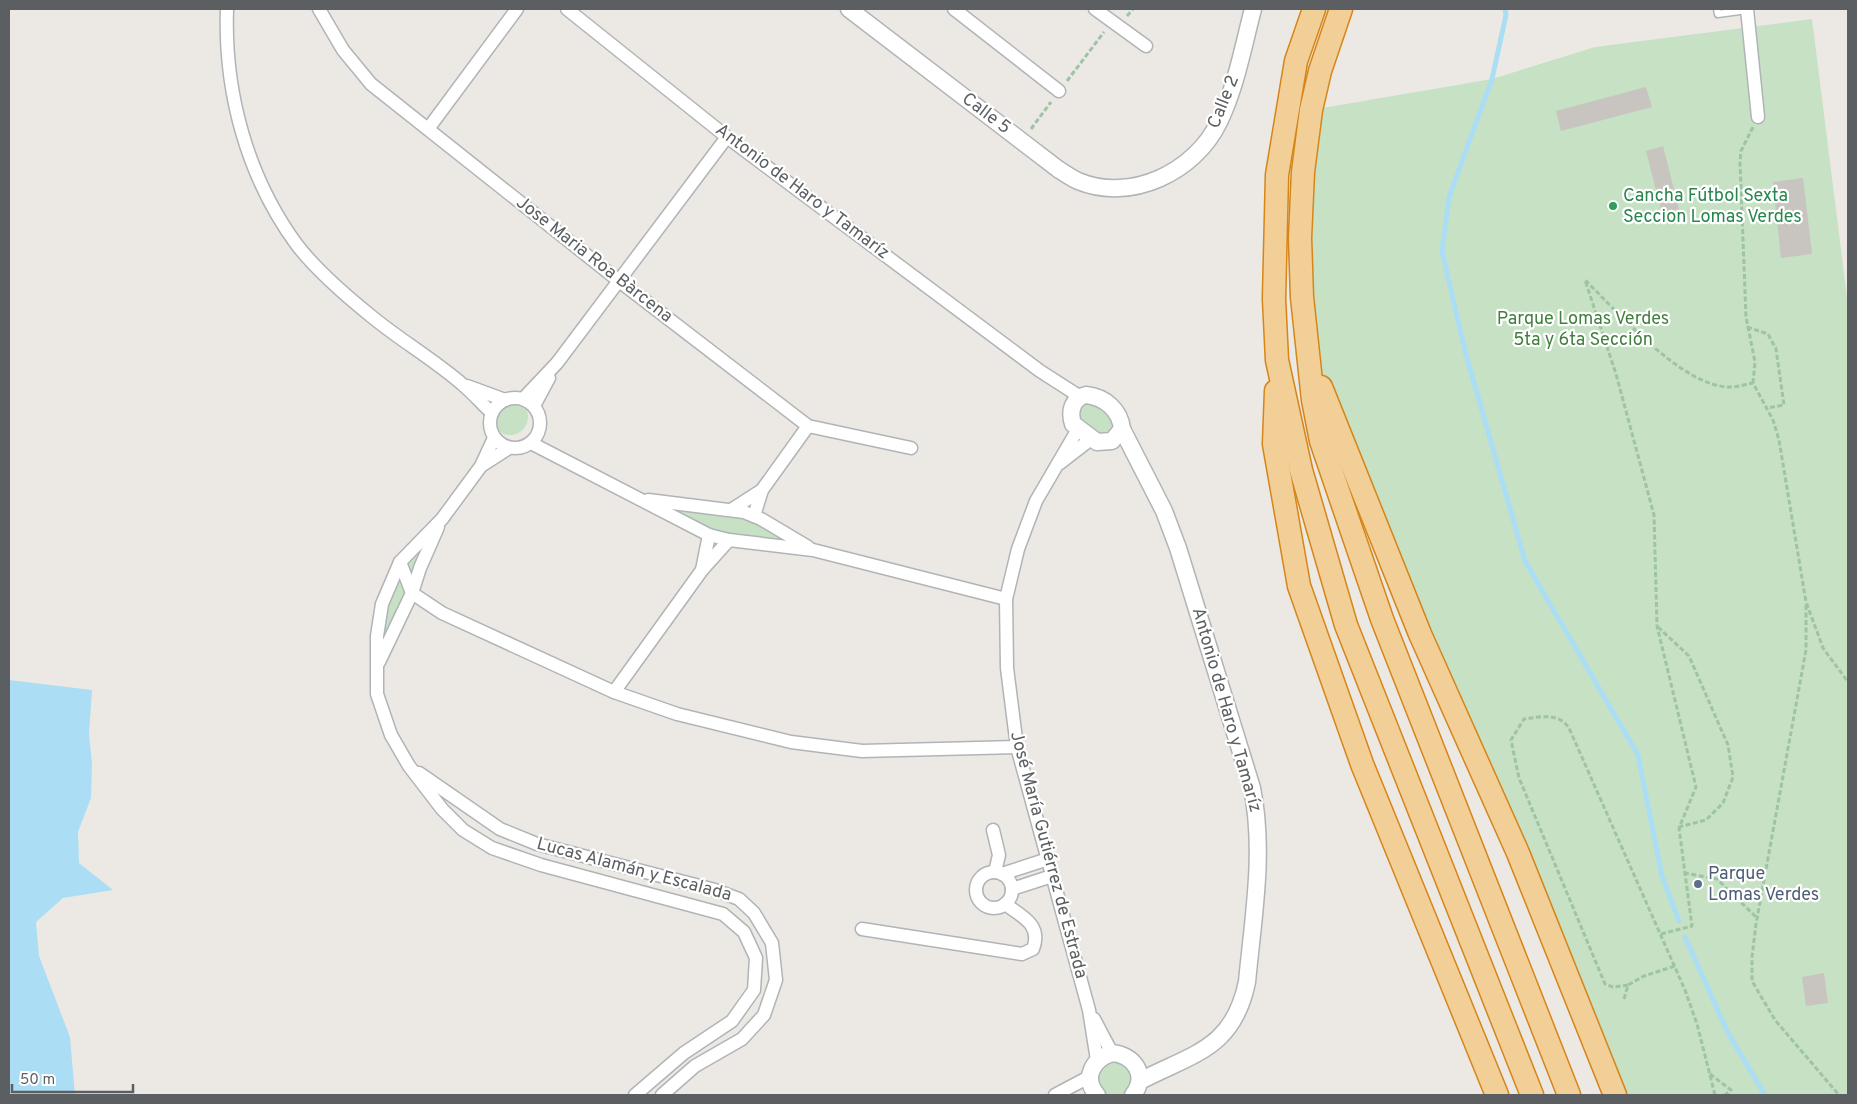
<svg xmlns="http://www.w3.org/2000/svg" width="1857" height="1104" font-family="Overpass,sans-serif">
  <style>
    .green { fill: #c6e1c3 }
    .water { fill: #abdef5 }
    .lines { fill: none; stroke-linecap: round; stroke-linejoin: round }
    .stream { stroke: #abdef5; stroke-width: 5 }
    .building { fill: #c8c4c0 }
    .service-casing { stroke: #b1b4b7; stroke-width: 9 }
    .minor-casing { stroke: #b1b4b7; stroke-width: 15 }
    .tertiary-casing { stroke: #b1b4b7; stroke-width: 19 }
    .motorway-casing { stroke: #d78519; stroke-width: 25 }
    .path { stroke: #9ec4a4; stroke-width: 3; stroke-dasharray: 5 2.5; stroke-linecap: butt }
    .service { stroke: #fff; stroke-width: 6 }
    .minor { stroke: #fff; stroke-width: 12 }
    .tertiary { stroke: #fff; stroke-width: 16 }
    .motorway { stroke: #f1cf96; stroke-width: 22 }
    .leisure-dot { fill: #2e9e5b; stroke: #fff; stroke-width: 2 }
    .service-dot { fill: #5c6f8a; stroke: #fff; stroke-width: 2 }
    .labels { text-anchor: middle; dominant-baseline: central; stroke-width: 4.5; stroke-linejoin: round; paint-order: stroke }
    .street-label { font-size: 18px; fill: #5c5f62; stroke: #fff }
    .leisure-label { font-size: 18px; fill: #27864d; stroke: #fff; text-anchor: start }
    .park-label { font-size: 18px; fill: #427f3e; stroke: #fff }
    .service-label { font-size: 18px; fill: #4e5e75; stroke: #fff; text-anchor: start }
  </style>
  <rect width="100%" height="100%" fill="#ece9e4"/>
  <!-- green -->
  <g class="green">
    <path d="M 1812,19 L 1848,305 L 1848,1095 L 1615,1095 L 1308,357 L 1311,110 L 1492,79 L 1595,47 Z"/>
    <path d="M 1094,396 L 1122,429 L 1091,439 L 1072,406 Z"/>
    <circle cx="510" cy="417" r="18"/>
    <path d="M 636,499 L 731,510 L 813,550 L 730,540 Z"/>
    <path d="M 442,519 L 376,667 L 377,636 L 400,562 Z"/>
    <path d="M 1130,1058 L 1133,1095 L 1097,1095 L 1094,1064 Z"/>
  </g>
  <!-- water -->
  <path class="water" d="M 9,680 L 92,690 L 89,734 L 92,764 L 91,798 L 78,832 L 79,863 L 113,890 L 63,898 L 36,922 L 39,956 L 70,1037 L 75,1095 L 9,1095 Z"/>
  <g class="lines">
    <!-- stream -->
    <g class="stream">
      <path d="M 1505,9 L 1506,15 L 1492,79 L 1449,197 L 1442,251 L 1465,351 L 1525,561 L 1638,755 L 1662,876 L 1679,921"/>
      <path d="M 1685,937 L 1728,1033 L 1765,1095"/>
    </g>
  </g>
  <!-- building -->
  <g class="building">
    <path d="M 1646,87 L 1652,107 L 1561,131 L 1556,111 Z"/>
    <path d="M 1663,146 L 1681,217 L 1664,221 L 1646,151 Z"/>
    <path d="M 1803,178 L 1812,254 L 1781,258 L 1773,182 Z"/>
    <path d="M 1824,973 L 1828,1003 L 1806,1006 L 1802,977 Z"/>
  </g>
  <g class="lines">
    <defs>
      <path id="service" d="M 1717,9 L 1718,14 L 1747,10"/>
      <g id="minor">
        <path d="M 227,9 C 224,92 247,177 297,245 C 317,271 345,295 371,316 C 400,340 433,359 462,384 C 473,393 482,404 492,413"/>
        <path d="M 319,9 L 343,50 L 371,84 L 618,280 L 808,426 L 911,448"/>
        <path d="M 567,9 L 727,137 L 1040,371 L 1079,396"/>
        <path d="M 954,9 L 1059,91"/>
        <path d="M 1095,9 L 1146,46"/>
        <path d="M 1747,9 L 1758,117"/>
        <path d="M 428,129 L 517,9"/>
        <path d="M 467,386 L 505,400"/>
        <circle cx="515" cy="423" r="25"/>
        <path d="M 523,399 L 557,363 L 727,137"/>
        <path d="M 534,406 L 549,378"/>
        <path d="M 1078,429 L 1036,501 L 1018,549 L 1006,599 L 1007,668 L 1017,747 L 1089,1010 L 1097,1060"/>
        <path d="M 494,438 L 481,466 L 442,519 L 400,562 L 382,604 L 377,636 L 377,694 L 391,735 L 409,766 L 442,809 L 463,830 L 492,848 L 541,865 L 723,914 L 744,932 L 756,958 L 754,990 L 732,1021 L 684,1053 L 635,1095"/>
        <path d="M 531,443 L 709,535 L 729,540 L 813,550 L 1006,599"/>
        <path d="M 1060,463 L 1091,439"/>
        <path d="M 481,466 L 509,448"/>
        <path d="M 648,500 L 744,512 L 761,519 L 808,547"/>
        <path d="M 731,510 L 762,490"/>
        <path d="M 754,516 L 762,490 L 808,426"/>
        <path d="M 400,562 L 412,593 L 442,613 L 614,692 L 677,714 L 791,742 L 862,751 L 1017,747"/>
        <path d="M 702,570 L 709,535"/>
        <path d="M 379,662 L 412,593 L 420,568 L 438,527"/>
        <path d="M 614,692 L 702,570 L 729,540"/>
        <path d="M 419,773 L 500,829 L 537,844 L 715,890 L 739,899 L 754,913 L 772,943 L 776,980 L 764,1015 L 742,1039 L 695,1066 L 662,1095"/>
        <path d="M 993,830 L 999,855 L 995,872"/>
        <circle cx="994" cy="890" r="18"/>
        <path d="M 1002,874 L 1048,859"/>
        <path d="M 1012,889 L 1052,876"/>
        <path d="M 862,929 L 1022,954 L 1033,949 C 1042,925 1023,917 1005,904"/>
        <path d="M 1094,1019 L 1112,1053"/>
        <path d="M 1055,1095 L 1089,1077"/>
      </g>
      <g id="tertiary">
        <path d="M 849,9 L 1058,169 C 1064,173 1071,178 1078,181 C 1131,203 1195,172 1219,122 C 1236,87 1243,47 1253,9"/>
        <path d="M 1086,395 C 1105,397 1120,410 1122,429 L 1112,441 L 1097,442 L 1073,424 C 1069,412 1072,398 1086,395 Z"/>
        <path d="M 1122,429 L 1164,511 L 1178,548 L 1252,788 C 1265,852 1253,918 1247,982 C 1233,1049 1194,1053 1140,1081"/>
        <path d="M 1097,1095 C 1082,1078 1093,1059 1112,1053 C 1135,1055 1148,1076 1133,1095"/>
      </g>
      <g id="motorway">
        <path d="M 1314,9 L 1296,61 L 1277,175 L 1274,299 L 1277,360 L 1301,470 L 1346,625 L 1532,1095"/>
        <path d="M 1341,9 L 1320,71 L 1311,110 L 1303,172 L 1300,238 L 1302,297 L 1313,400 L 1321,441 L 1382,619 L 1569,1095"/>
        <path d="M 1321,387 L 1420,634 L 1518,853 L 1615,1095"/>
        <path d="M 1276,391 L 1274,444 L 1299,586 L 1362,764 L 1497,1095"/>
      </g>
    </defs>
    <!-- service casing -->
    <use href="#service" class="service-casing"/>
    <!-- minor casing -->
    <use href="#minor" class="minor-casing"/>
    <!-- tertiary casing -->
    <use href="#tertiary" class="tertiary-casing"/>
    <!-- motorway casing -->
    <use href="#motorway" class="motorway-casing"/>
    <!-- path -->
    <g class="path">
      <path d="M 1127,16 L 1133,9"/>
      <path d="M 1067,81 L 1104,32"/>
      <path d="M 1031,129 L 1051,102"/>
      <path d="M 1747,327 L 1768,334 L 1776,349 L 1784,405 L 1767,408"/>
      <path d="M 1753,383 L 1755,362 L 1746,317 L 1740,162 L 1741,151 L 1753,127"/>
      <path d="M 1806,605 L 1806,650 L 1756,924 L 1752,957 L 1752,981 L 1775,1020 L 1839,1095"/>
      <path d="M 1658,627 L 1689,656 L 1728,745 L 1733,777 L 1723,803 L 1706,820 L 1679,827"/>
      <path d="M 1684,873 L 1717,879 L 1756,917"/>
      <path d="M 1661,934 L 1692,926 L 1679,828 L 1696,787 L 1657,626 L 1654,515 L 1616,374 L 1585,280 C 1618,312 1682,387 1730,387 C 1738,387 1746,384 1753,383 L 1773,420 L 1779,440 L 1806,602 L 1823,648 L 1848,682"/>
      <path d="M 1628,985 L 1613,987 L 1605,984 L 1519,778 L 1511,740 L 1524,719 C 1540,717 1558,712 1569,728 L 1685,990 L 1697,1024 L 1715,1095"/>
      <path d="M 1624,999 L 1628,985 L 1644,976 L 1675,966"/>
      <path d="M 1710,1074 L 1731,1090 L 1725,1095"/>
    </g>
    <!-- service -->
    <use href="#service" class="service"/>
    <!-- minor -->
    <use href="#minor" class="minor"/>
    <!-- tertiary -->
    <use href="#tertiary" class="tertiary"/>
    <!-- motorway -->
    <use href="#motorway" class="motorway"/>
  </g>
  <!-- markers -->
  <circle class="leisure-dot" cx="1613" cy="206" r="5"/>
  <circle class="service-dot" cx="1698" cy="884" r="5"/>
  <g class="labels">
    <!-- street labels -->
    <g class="street-label">
      <text transform="translate(1224 102) rotate(-68)">Calle 2</text>
      <text transform="translate(986 114) rotate(37)">Calle 5</text>
      <text transform="translate(802 192) rotate(37)">Antonio de Haro y Tamaríz</text>
      <text transform="translate(594 260) rotate(38)">Jose Maria Roa Bàrcena</text>
      <text transform="translate(1226 710) rotate(74)">Antonio de Haro y Tamaríz</text>
      <text transform="translate(1048 855) rotate(75)">José María Gutiérrez de Estrada</text>
      <text transform="translate(634 870) rotate(15)">Lucas Alamán y Escalada</text>
    </g>
    <!-- leisure labels -->
    <g class="leisure-label">
      <text x="1623" y="196">Cancha Fútbol Sexta<tspan x="1623" dy="21">Seccion Lomas Verdes</tspan></text>
    </g>
    <!-- park labels -->
    <g class="park-label">
      <text x="1583" y="319">Parque Lomas Verdes<tspan x="1583" dy="21">5ta y 6ta Sección</tspan></text>
    </g>
    <!-- service labels -->
    <g class="service-label">
      <text x="1708" y="874">Parque<tspan x="1708" dy="21">Lomas Verdes</tspan></text>
    </g>
  </g>
  <!-- border -->
  <rect width="1857" height="1104" fill="none" stroke="#5c5f62" stroke-width="20"/>
  <!-- scale -->
  <path d="M12 1084v8h121v-8" fill="none" stroke="#5c5f62" stroke-width="2.5"/>
  <text x="20" y="1084" font-size="15" fill="#5c5f62" stroke="#ffffff" stroke-width="4" paint-order="stroke">50 m</text>
</svg>
